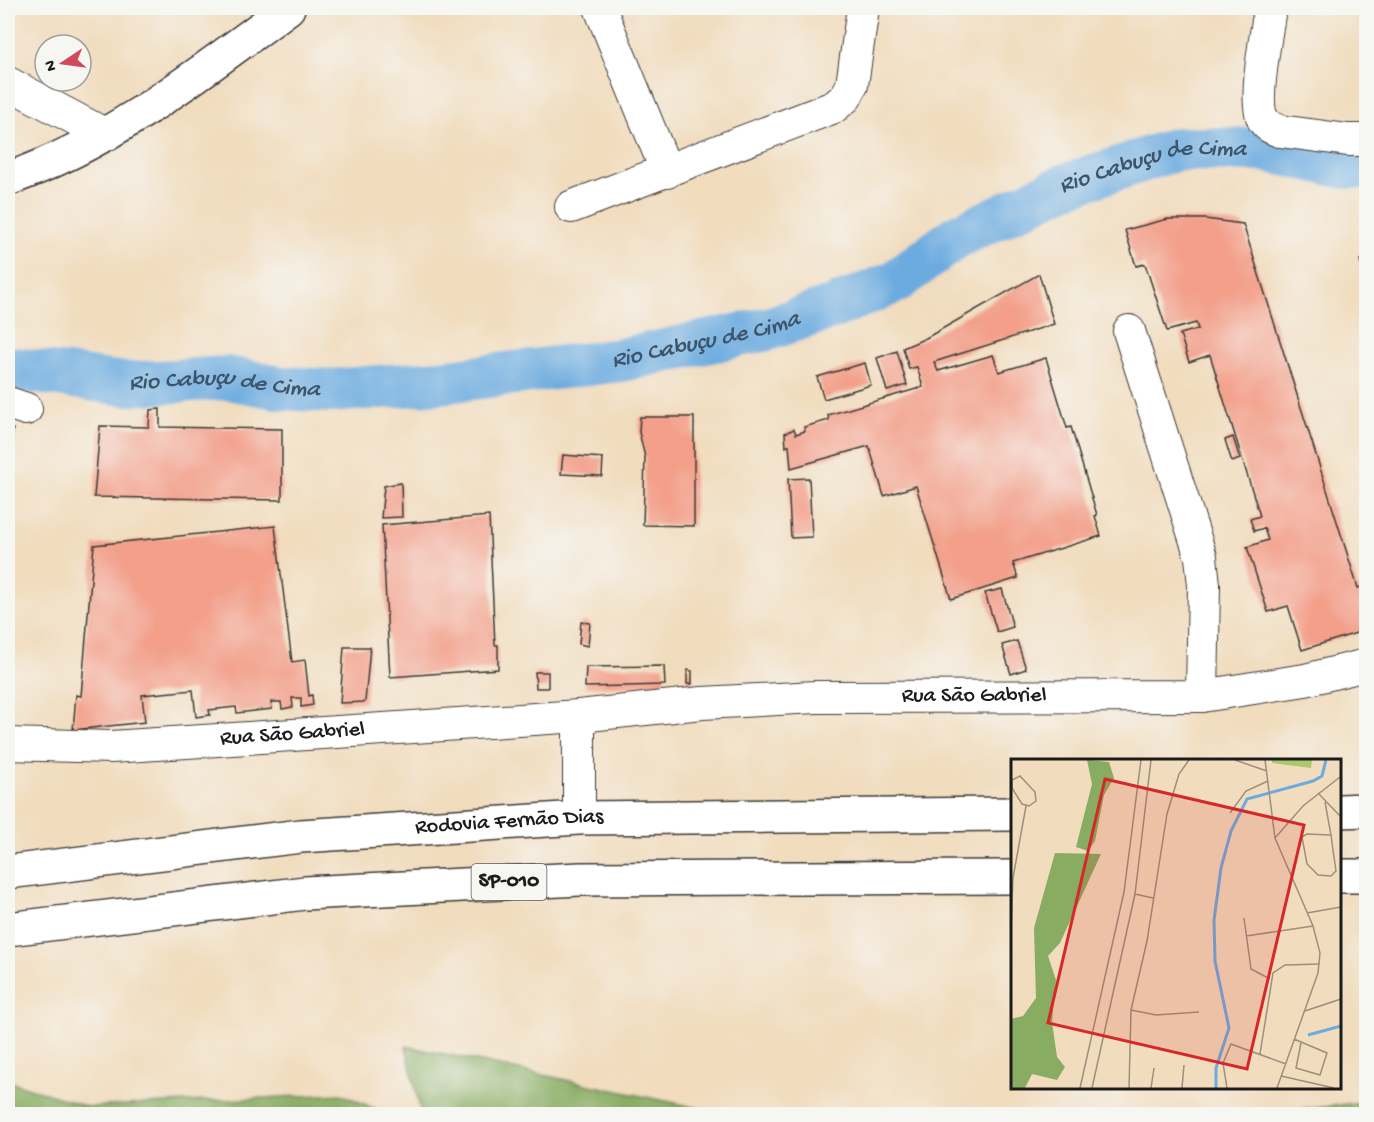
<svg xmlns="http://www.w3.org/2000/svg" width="1374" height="1122" font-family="'Gochi Hand',sans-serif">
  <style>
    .forest { fill: #88ac62; stroke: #52643f; stroke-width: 1.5 }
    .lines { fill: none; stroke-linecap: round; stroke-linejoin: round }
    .river { stroke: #6cabdf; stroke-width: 44 }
    .building { fill: #f39f89 }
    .minor-casing { stroke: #3c3934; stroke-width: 34 }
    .major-casing { stroke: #3c3934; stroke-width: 36 }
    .highway-casing { stroke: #3c3934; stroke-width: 36 }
    .minor { stroke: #fff; stroke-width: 32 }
    .major { stroke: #fff; stroke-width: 33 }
    .highway { stroke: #fff; stroke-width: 33 }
    .labels { text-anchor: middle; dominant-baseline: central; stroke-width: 4.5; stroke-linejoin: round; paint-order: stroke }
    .shield { fill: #f6f6f2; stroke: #5d5d5c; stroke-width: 1.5 }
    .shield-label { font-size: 21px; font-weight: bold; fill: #1c1c1c }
    .street-label { font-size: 22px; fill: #1c1c1c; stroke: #f6f6f2 }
    .water-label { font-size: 24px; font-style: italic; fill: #3c556a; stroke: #f6f6f2 }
    .inset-river { fill: none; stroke: #6cabdf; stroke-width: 3 }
    .inset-road { fill: none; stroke: #9c8f7d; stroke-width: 1.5 }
    .view { fill: #d62828; fill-opacity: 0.15; stroke: #d62828; stroke-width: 3 }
    .inset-edge { fill: none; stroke: #1c1c1c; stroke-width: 3 }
  </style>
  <rect width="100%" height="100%" fill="#f6f6f2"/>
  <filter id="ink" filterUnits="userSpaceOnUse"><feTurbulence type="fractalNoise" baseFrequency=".0167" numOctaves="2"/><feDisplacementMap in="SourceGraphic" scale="12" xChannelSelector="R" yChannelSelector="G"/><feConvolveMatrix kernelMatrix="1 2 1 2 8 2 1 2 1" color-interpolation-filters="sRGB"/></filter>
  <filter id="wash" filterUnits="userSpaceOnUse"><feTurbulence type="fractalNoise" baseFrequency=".008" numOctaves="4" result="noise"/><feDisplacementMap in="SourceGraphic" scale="24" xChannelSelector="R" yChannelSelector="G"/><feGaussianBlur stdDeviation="1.35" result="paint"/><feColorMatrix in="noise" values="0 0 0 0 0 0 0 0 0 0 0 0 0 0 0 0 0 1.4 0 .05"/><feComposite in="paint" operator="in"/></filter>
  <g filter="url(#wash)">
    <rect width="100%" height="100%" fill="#f1dcbd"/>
    <!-- forest -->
    <g class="forest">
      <path d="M 406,1046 L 727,1114 L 421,1114 Z"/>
      <path d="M 8,1081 L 88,1107 L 341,1094 L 388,1114 L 8,1114 Z"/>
      <path d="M 1366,1101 L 1366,1114 L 1271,1114 L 1362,1102 Z"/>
    </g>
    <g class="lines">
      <!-- river -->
      <path class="river" id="s1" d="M 8,368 L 125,384 L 228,378 L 281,388 L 331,391 L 440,382 L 621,360 L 768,329 L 834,307 L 895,282 L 956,237 L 1064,186 L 1177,149 L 1264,150 L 1345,167 L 1366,167"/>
    </g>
    <g id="blocks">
      <!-- building -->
      <g class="building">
        <path d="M 1168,219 L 1205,219 L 1243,224 L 1358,588 L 1366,585 L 1366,630 L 1302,650 L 1288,606 L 1268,612 L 1247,547 L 1268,540 L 1264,528 L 1254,531 L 1250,519 L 1260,516 L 1210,355 L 1189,362 L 1180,334 L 1198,329 L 1196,323 L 1167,331 L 1145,264 L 1136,266 L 1125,230 Z"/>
        <path d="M 1366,258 L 1366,281 L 1360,260 Z"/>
        <path d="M 1039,274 L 1054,324 L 934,362 L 938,371 L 993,355 L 999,372 L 1046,358 L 1067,428 L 1071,427 L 1097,515 L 1095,516 L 1101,536 L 1013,563 L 1018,578 L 951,599 L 916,486 L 884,496 L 869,446 L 791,468 L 789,445 L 786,447 L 785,433 L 794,429 L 796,434 L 805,431 L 804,427 L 829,420 L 828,415 L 923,387 L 917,367 L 909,369 L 903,348 L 926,338 Z"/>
        <path d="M 897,351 L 907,385 L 887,391 L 877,358 Z"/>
        <path d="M 865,363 L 871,385 L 824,399 L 817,377 Z"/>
        <path d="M 160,409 L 160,427 L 282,429 L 282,500 L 94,497 L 100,426 L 149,427 L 150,410 Z"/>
        <path d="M 640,417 L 694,417 L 694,526 L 643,525 L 645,457 L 639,432 Z"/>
        <path d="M 8,428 L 13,429 L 9,476 L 8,476 Z"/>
        <path d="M 1233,437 L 1240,459 L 1232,462 L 1225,440 Z"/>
        <path d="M 563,455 L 603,458 L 602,476 L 561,474 Z"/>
        <path d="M 809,478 L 812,537 L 791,538 L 788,479 Z"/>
        <path d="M 401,483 L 402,517 L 381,518 L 384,486 Z"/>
        <path d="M 489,516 L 495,645 L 498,645 L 498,669 L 390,677 L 382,525 Z"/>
        <path d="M 275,526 L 292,662 L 305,660 L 309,696 L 312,695 L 313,705 L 301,707 L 301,698 L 292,698 L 293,707 L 282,709 L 281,702 L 271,702 L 272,709 L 237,713 L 236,707 L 209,710 L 210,715 L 196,717 L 193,690 L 142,695 L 145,722 L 73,730 L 76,695 L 81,696 L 94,545 Z"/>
        <path d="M 1002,589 L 1013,627 L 997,632 L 985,593 Z"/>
        <path d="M 581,622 L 590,623 L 588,646 L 579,644 Z"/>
        <path d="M 1017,641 L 1026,669 L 1011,674 L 1002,645 Z"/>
        <path d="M 344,647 L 370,647 L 365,702 L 340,703 Z"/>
        <path d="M 664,666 L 665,685 L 585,687 L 586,667 Z"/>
        <path d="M 687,670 L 692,671 L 692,684 L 687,684 Z"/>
        <path d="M 535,672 L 548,672 L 548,688 L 536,688 Z"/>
      </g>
    </g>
  </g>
  <g filter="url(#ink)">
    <use href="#blocks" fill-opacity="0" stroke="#3c3934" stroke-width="1.5"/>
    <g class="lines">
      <defs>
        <g id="minor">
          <path d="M 600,8 L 667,172"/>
          <path d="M 1270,8 C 1267,30 1252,105 1264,121 C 1268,127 1274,129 1280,131 L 1348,140 L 1366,140"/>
          <path d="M 8,83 L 106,135"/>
          <path d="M 571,207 L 834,107 L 846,97 L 852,85 L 863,8"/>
          <path d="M 1129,331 L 1201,557 L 1204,585 L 1202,696"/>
          <path d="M 8,403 L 26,409"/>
          <path d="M 579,716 L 579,818"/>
          <path id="s2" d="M 8,744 L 111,747 L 579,716 L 702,703 L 816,697 L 1202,696 L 1305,680 L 1366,665"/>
        </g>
        <path id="major" d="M 8,179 C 113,142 200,73 288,8"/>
        <g id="highway">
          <path d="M 1340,811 L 1366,810"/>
          <path id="s3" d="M 8,872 L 301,836 L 579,818 L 1012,814"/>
          <path d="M 1340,876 L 1366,876"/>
          <path d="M 8,929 L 305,893 L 580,879 L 1012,877"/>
        </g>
      </defs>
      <!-- minor casing -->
      <use href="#minor" class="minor-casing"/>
      <!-- major casing -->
      <use href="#major" class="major-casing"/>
      <!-- highway casing -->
      <use href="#highway" class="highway-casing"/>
      <!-- minor -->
      <use href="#minor" class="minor"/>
      <!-- major -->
      <use href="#major" class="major"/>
      <!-- highway -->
      <use href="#highway" class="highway"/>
    </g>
  </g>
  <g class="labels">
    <!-- shield labels -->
    <rect class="shield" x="471.5" y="864" width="75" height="36" rx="4.5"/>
    <g class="shield-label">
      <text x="509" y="882">SP-010</text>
    </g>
    <!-- street labels -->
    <g class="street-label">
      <text stroke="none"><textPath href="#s2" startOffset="968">Rua São Gabriel</textPath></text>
      <text stroke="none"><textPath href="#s2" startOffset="285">Rua São Gabriel</textPath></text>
      <text stroke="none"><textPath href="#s3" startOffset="504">Rodovia Fernão Dias</textPath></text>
    </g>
    <!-- water labels -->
    <g class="water-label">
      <text stroke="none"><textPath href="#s1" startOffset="1190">Rio Cabuçu de Cima</textPath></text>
      <text stroke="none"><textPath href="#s1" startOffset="704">Rio Cabuçu de Cima</textPath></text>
      <text stroke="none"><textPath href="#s1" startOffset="218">Rio Cabuçu de Cima</textPath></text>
    </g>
  </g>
  <!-- overview -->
  <g transform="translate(1011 759)">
    <rect width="330" height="330" fill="#f1dcbd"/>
    <path d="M 261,1 L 301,1 L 300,9 L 261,4 Z" fill="#abc86f"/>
    <path d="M 76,1 L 98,3 L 103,19 L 93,36 L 84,82 L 77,92 L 65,88 L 81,25 ZM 44,94 L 90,95 L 49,184 L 37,197 L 45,221 L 41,263 L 46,298 L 54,308 L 46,321 L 21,315 L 14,329 L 0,329 L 0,260 L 12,257 L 25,239 L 23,169 Z" fill="#88ac62"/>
    <path class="inset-river" d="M 297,276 L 330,267M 205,329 L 205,309 L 218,269 L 204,202 L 203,161 L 210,109 L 220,72 L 236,40 L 302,22 L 311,17 L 315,1"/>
    <path class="inset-road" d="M 224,1 L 256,12M 254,1 L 264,79 L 302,167 L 309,194 L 307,214 L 266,329M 9,17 L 24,33 L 25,42 L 18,47 L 11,45 L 1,29 L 1,21 ZM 307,34 L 330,58M 314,43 L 320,76 L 322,91 L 325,112 L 320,117 L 307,116 L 296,105 L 291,78 L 296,75 L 320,76M 219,54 L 235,32 L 257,22M 264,79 L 292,47 L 329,18M 124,135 L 142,139M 296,154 L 330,148M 233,159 L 240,210 L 259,220M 0,172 L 2,119 L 15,47M 235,177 L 302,167M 120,251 L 145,256 L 188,253M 294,252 L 330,240M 283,280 L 316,294 L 309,316 L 285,309 L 290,284M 249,295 L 262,214 L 274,206 L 309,205M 270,317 L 323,329M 69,329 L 113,133 L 130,1M 81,329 L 124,135 L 140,1M 118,329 L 120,251 L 136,182 L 156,55 L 168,15 L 178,1M 140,329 L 143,309M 171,329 L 173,306M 216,329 L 212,304 L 220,285 L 275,305"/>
    <path class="view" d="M 94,20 L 293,66 L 236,310 L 37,264 Z"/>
    <rect width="330" height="330" class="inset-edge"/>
  </g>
  <!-- margin -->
  <rect width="1374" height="1122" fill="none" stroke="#f6f6f2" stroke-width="30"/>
  <!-- north arrow -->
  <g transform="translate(63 63) rotate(257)"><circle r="28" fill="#f6f6f2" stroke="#9f9f9c" stroke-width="1.5"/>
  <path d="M0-4.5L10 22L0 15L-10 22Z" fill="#d1495b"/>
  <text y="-9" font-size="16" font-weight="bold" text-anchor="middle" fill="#1c1c1c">N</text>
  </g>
</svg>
